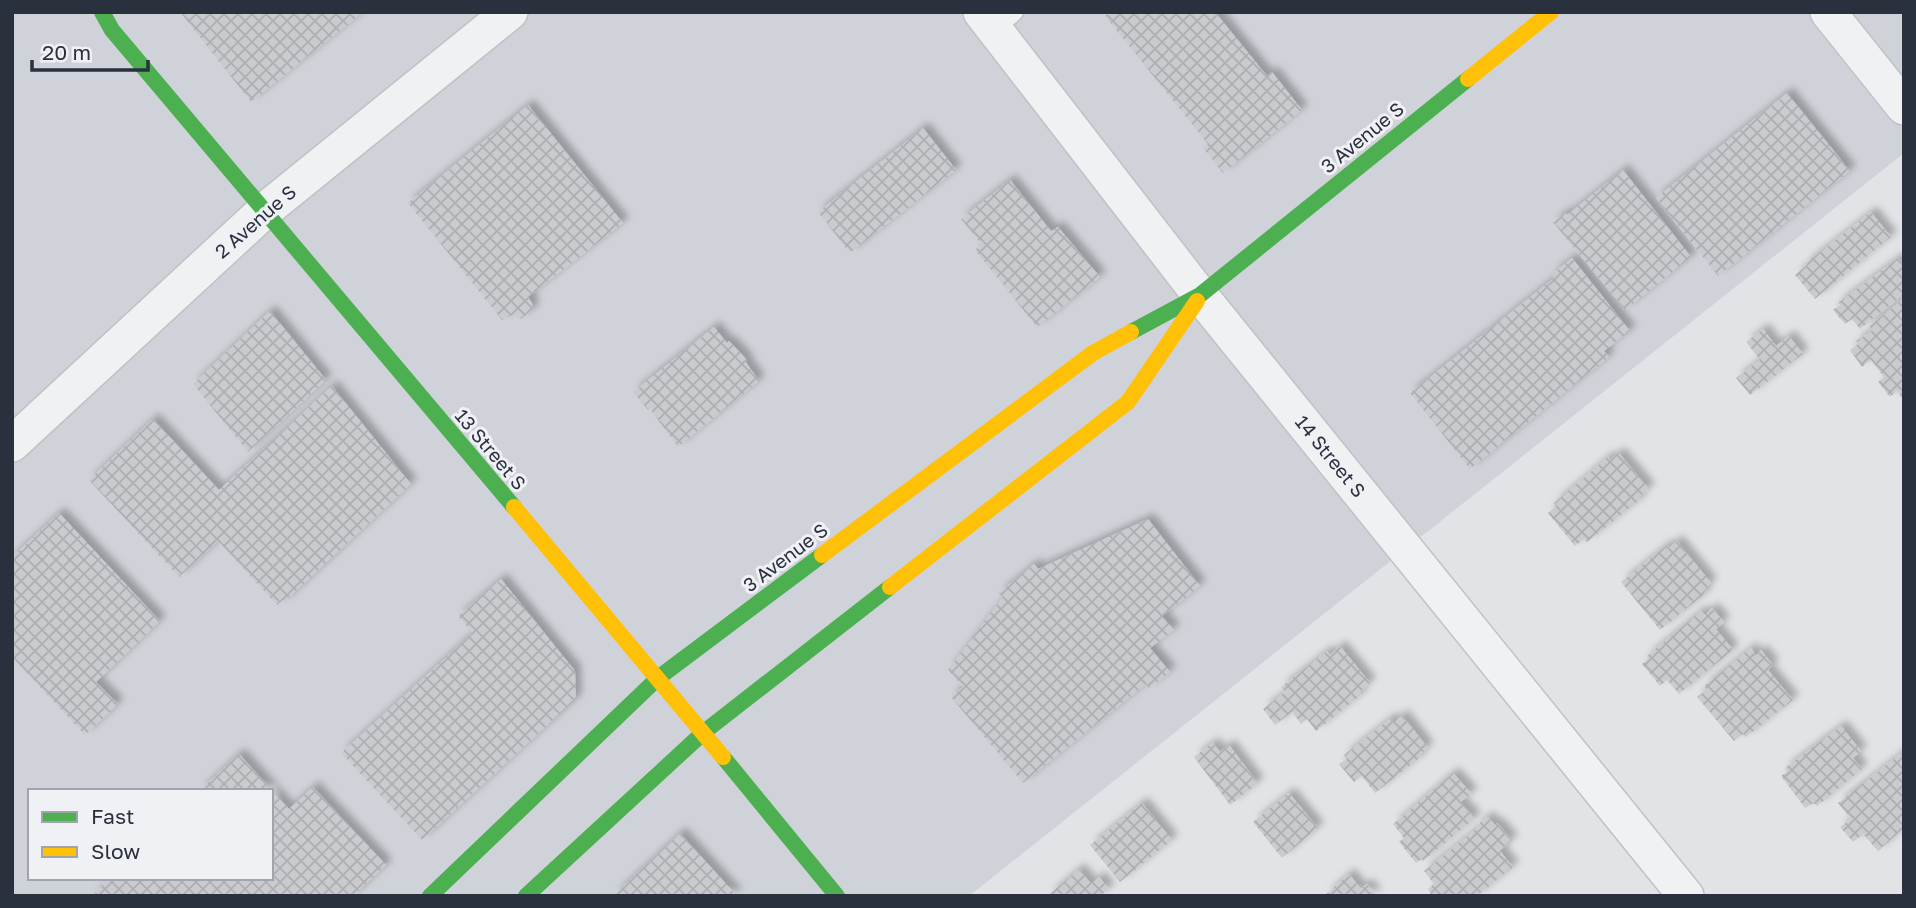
<svg xmlns="http://www.w3.org/2000/svg" width="1916" height="908" font-family="'Golos Text',sans-serif">
  <style>
    .built { fill: #d0d2d9; fill-rule: evenodd }
    .building { fill: url(#building-cross-hatch); filter: url(#shadow) }
    .lines { fill: none; stroke-linecap: round; stroke-linejoin: round }
    .lane-casing { stroke: #c0c1c4; stroke-width: 21 }
    .street-casing { stroke: #c0c1c4; stroke-width: 38 }
    .lane { stroke: #f0f1f3; stroke-width: 18 }
    .street { stroke: #f0f1f3; stroke-width: 35 }
    .fast { stroke: #4caf50; stroke-width: 16 }
    .slow { stroke: #ffc107; stroke-width: 16 }
    .labels { text-anchor: middle; dominant-baseline: central; stroke-width: 6; stroke-linejoin: round; paint-order: stroke }
    .street-label { font-size: 19px; fill: #29303e; stroke: #eff1f5 }
  </style>
  <defs>
    <pattern id="building-cross-hatch" width="8" height="8" patternUnits="userSpaceOnUse" patternTransform="scale(1.75)"><rect width="8" height="8" fill="#cacbce"/><path d="M0 0l8 8M0 8l8-8" fill="none" stroke="#aeafb2"/></pattern>
    <filter id="shadow"><feDropShadow dx="6" dy="-6" stdDeviation="3.5" flood-color="#0004"/></filter>
  </defs>
  <rect width="100%" height="100%" fill="#e2e3e6"/>
  <!-- built -->
  <path class="built" d="M 12,12 L 1904,12 L 1904,153 L 969,896 L 12,896 ZM 30,791 L 271,791 L 271,878 L 30,878 Z"/>
  <!-- building -->
  <g class="building">
    <path d="M 180,12 L 363,12 L 251,102 Z"/>
    <path d="M 1110,12 L 1215,12 L 1267,76 L 1272,72 L 1302,110 L 1223,173 L 1203,148 L 1208,144 L 1105,16 Z"/>
    <path d="M 1787,93 L 1850,171 L 1718,276 L 1656,198 Z"/>
    <path d="M 528,105 L 623,223 L 528,297 L 532,303 L 533,309 L 521,319 L 512,315 L 502,320 L 408,203 Z"/>
    <path d="M 923,128 L 956,170 L 850,253 L 818,212 Z"/>
    <path d="M 1623,170 L 1691,257 L 1625,310 L 1553,222 L 1566,213 L 1567,215 Z"/>
    <path d="M 1010,180 L 1051,231 L 1058,227 L 1100,277 L 1037,327 L 975,250 L 982,245 L 961,219 Z"/>
    <path d="M 1871,212 L 1891,237 L 1815,299 L 1795,275 L 1807,265 L 1806,263 Z"/>
    <path d="M 1572,258 L 1630,331 L 1604,351 L 1609,357 L 1470,469 L 1410,393 L 1554,278 L 1552,274 Z"/>
    <path d="M 1898,258 L 1904,265 L 1904,294 L 1860,329 L 1852,319 L 1845,324 L 1833,310 L 1840,305 L 1839,302 Z"/>
    <path d="M 1904,299 L 1904,397 L 1902,398 L 1897,391 L 1890,397 L 1878,382 L 1884,377 L 1871,360 L 1862,367 L 1850,350 L 1858,344 L 1856,341 L 1872,331 L 1869,326 Z"/>
    <path d="M 270,311 L 326,380 L 248,452 L 193,384 Z"/>
    <path d="M 714,327 L 727,343 L 729,341 L 747,360 L 745,361 L 759,381 L 678,447 L 650,409 L 648,410 L 633,392 Z"/>
    <path d="M 1763,329 L 1776,346 L 1789,336 L 1803,354 L 1750,395 L 1736,378 L 1760,360 L 1746,342 Z"/>
    <path d="M 332,386 L 411,484 L 284,602 L 283,600 L 277,605 L 218,541 L 179,577 L 89,480 L 153,419 L 219,490 Z"/>
    <path d="M 1619,453 L 1649,489 L 1639,497 L 1641,499 L 1587,542 L 1584,539 L 1575,546 L 1548,513 L 1556,506 L 1554,503 L 1608,457 L 1610,460 Z"/>
    <path d="M 59,513 L 160,621 L 96,682 L 118,704 L 85,735 L 12,657 L 12,557 Z"/>
    <path d="M 1148,519 L 1200,586 L 1162,616 L 1174,630 L 1150,648 L 1170,672 L 1149,688 L 1146,684 L 1023,783 L 951,697 L 963,687 L 948,670 L 1003,597 L 999,593 L 1034,564 L 1038,569 Z"/>
    <path d="M 1677,541 L 1711,583 L 1704,590 L 1706,593 L 1660,630 L 1621,582 L 1667,545 L 1669,548 Z"/>
    <path d="M 501,579 L 575,671 L 576,699 L 422,840 L 341,753 L 473,633 L 458,616 Z"/>
    <path d="M 1712,608 L 1724,622 L 1716,629 L 1733,650 L 1679,694 L 1667,680 L 1660,686 L 1642,664 L 1649,658 L 1647,656 L 1701,611 L 1705,615 Z"/>
    <path d="M 1340,646 L 1370,683 L 1359,693 L 1361,695 L 1316,731 L 1307,719 L 1301,724 L 1292,712 L 1275,725 L 1263,709 L 1285,692 L 1281,687 L 1327,651 L 1330,655 Z"/>
    <path d="M 1751,648 L 1756,656 L 1761,650 L 1773,665 L 1768,670 L 1793,700 L 1746,737 L 1743,734 L 1734,741 L 1697,697 L 1707,689 L 1704,686 Z"/>
    <path d="M 1402,715 L 1428,748 L 1420,754 L 1422,756 L 1375,793 L 1362,776 L 1354,782 L 1339,764 L 1347,759 L 1344,755 L 1391,718 L 1394,723 Z"/>
    <path d="M 1841,726 L 1861,751 L 1853,758 L 1862,769 L 1817,806 L 1814,803 L 1805,808 L 1781,776 L 1788,771 L 1785,768 Z"/>
    <path d="M 1213,743 L 1220,752 L 1229,745 L 1258,783 L 1230,805 L 1194,757 Z"/>
    <path d="M 1904,751 L 1904,828 L 1878,851 L 1863,834 L 1853,842 L 1840,827 L 1851,819 L 1838,803 Z"/>
    <path d="M 239,754 L 289,809 L 313,787 L 386,865 L 353,896 L 92,896 L 104,885 L 98,878 L 271,878 L 271,791 L 199,791 Z"/>
    <path d="M 1453,773 L 1472,794 L 1460,802 L 1475,818 L 1423,861 L 1422,859 L 1416,863 L 1399,842 L 1404,838 L 1393,824 Z"/>
    <path d="M 1289,793 L 1318,828 L 1282,858 L 1253,822 Z"/>
    <path d="M 1142,803 L 1172,840 L 1120,882 L 1090,845 Z"/>
    <path d="M 1488,817 L 1495,825 L 1497,823 L 1512,840 L 1500,851 L 1513,867 L 1477,896 L 1432,896 L 1428,889 L 1434,884 L 1424,871 L 1479,827 L 1477,825 Z"/>
    <path d="M 680,833 L 737,896 L 613,896 Z"/>
    <path d="M 1079,869 L 1091,884 L 1099,877 L 1109,889 L 1100,896 L 1047,896 Z"/>
    <path d="M 1349,874 L 1361,889 L 1367,884 L 1376,896 L 1324,896 Z"/>
  </g>
  <g class="lines">
    <defs>
      <path id="lane" d="M 994,29 L 1014,12"/>
      <g id="street">
        <path d="M 981,12 L 1200,295 L 1686,896"/>
        <path d="M 1828,12 L 1904,107"/>
        <path d="M 12,444 L 263,212 L 510,12"/>
      </g>
    </defs>
    <!-- lane casing -->
    <use href="#lane" class="lane-casing"/>
    <!-- street casing -->
    <use href="#street" class="street-casing"/>
    <!-- lane -->
    <use href="#lane" class="lane"/>
    <!-- street -->
    <use href="#street" class="street"/>
    <!-- fast -->
    <g class="fast">
      <path d="M 102,12 L 112,30 L 514,507"/>
      <path d="M 1131,332 L 1200,295 L 1468,79"/>
      <path d="M 723,757 L 837,896"/>
      <path d="M 430,896 L 658,678 L 822,555"/>
      <path d="M 526,896 L 704,732 L 890,587"/>
    </g>
    <!-- slow -->
    <g class="slow">
      <path d="M 1468,79 L 1551,12"/>
      <path d="M 514,507 L 723,757"/>
      <path d="M 822,555 L 1093,353 L 1131,332"/>
      <path d="M 890,587 L 1128,402 L 1197,301"/>
    </g>
  </g>
  <g class="labels">
    <!-- street labels -->
    <g class="street-label">
      <text transform="translate(1362 137) rotate(-39)">3 Avenue S</text>
      <text transform="translate(255 221) rotate(-41)">2 Avenue S</text>
      <text transform="translate(491 449) rotate(50)">13 Street S</text>
      <text transform="translate(1331 456) rotate(51)">14 Street S</text>
      <text transform="translate(785 557) rotate(-37)">3 Avenue S</text>
    </g>
  </g>
  <!-- border -->
  <rect width="1916" height="908" fill="none" stroke="#29303e" stroke-width="28"/>
  <!-- legend -->
  <rect x="28" y="789" width="245" height="91" fill="#eff1f5" stroke="#a0a4ac" stroke-width="2"/>
  <rect x="42" y="812" width="35" height="10" fill="#4caf50" stroke="#a0a4ac" stroke-width="2"/>
  <text x="91" y="824" font-size="21" fill="#29303e">Fast</text>
  <rect x="42" y="847" width="35" height="10" fill="#ffc107" stroke="#a0a4ac" stroke-width="2"/>
  <text x="91" y="859" font-size="21" fill="#29303e">Slow</text>
  <!-- scale -->
  <path d="M32 60v10h116v-10" fill="none" stroke="#29303e" stroke-width="3.5"/>
  <text x="42" y="60" font-size="21" fill="#29303e" stroke="#eff1f5" stroke-width="5" paint-order="stroke">20 m</text>
</svg>
